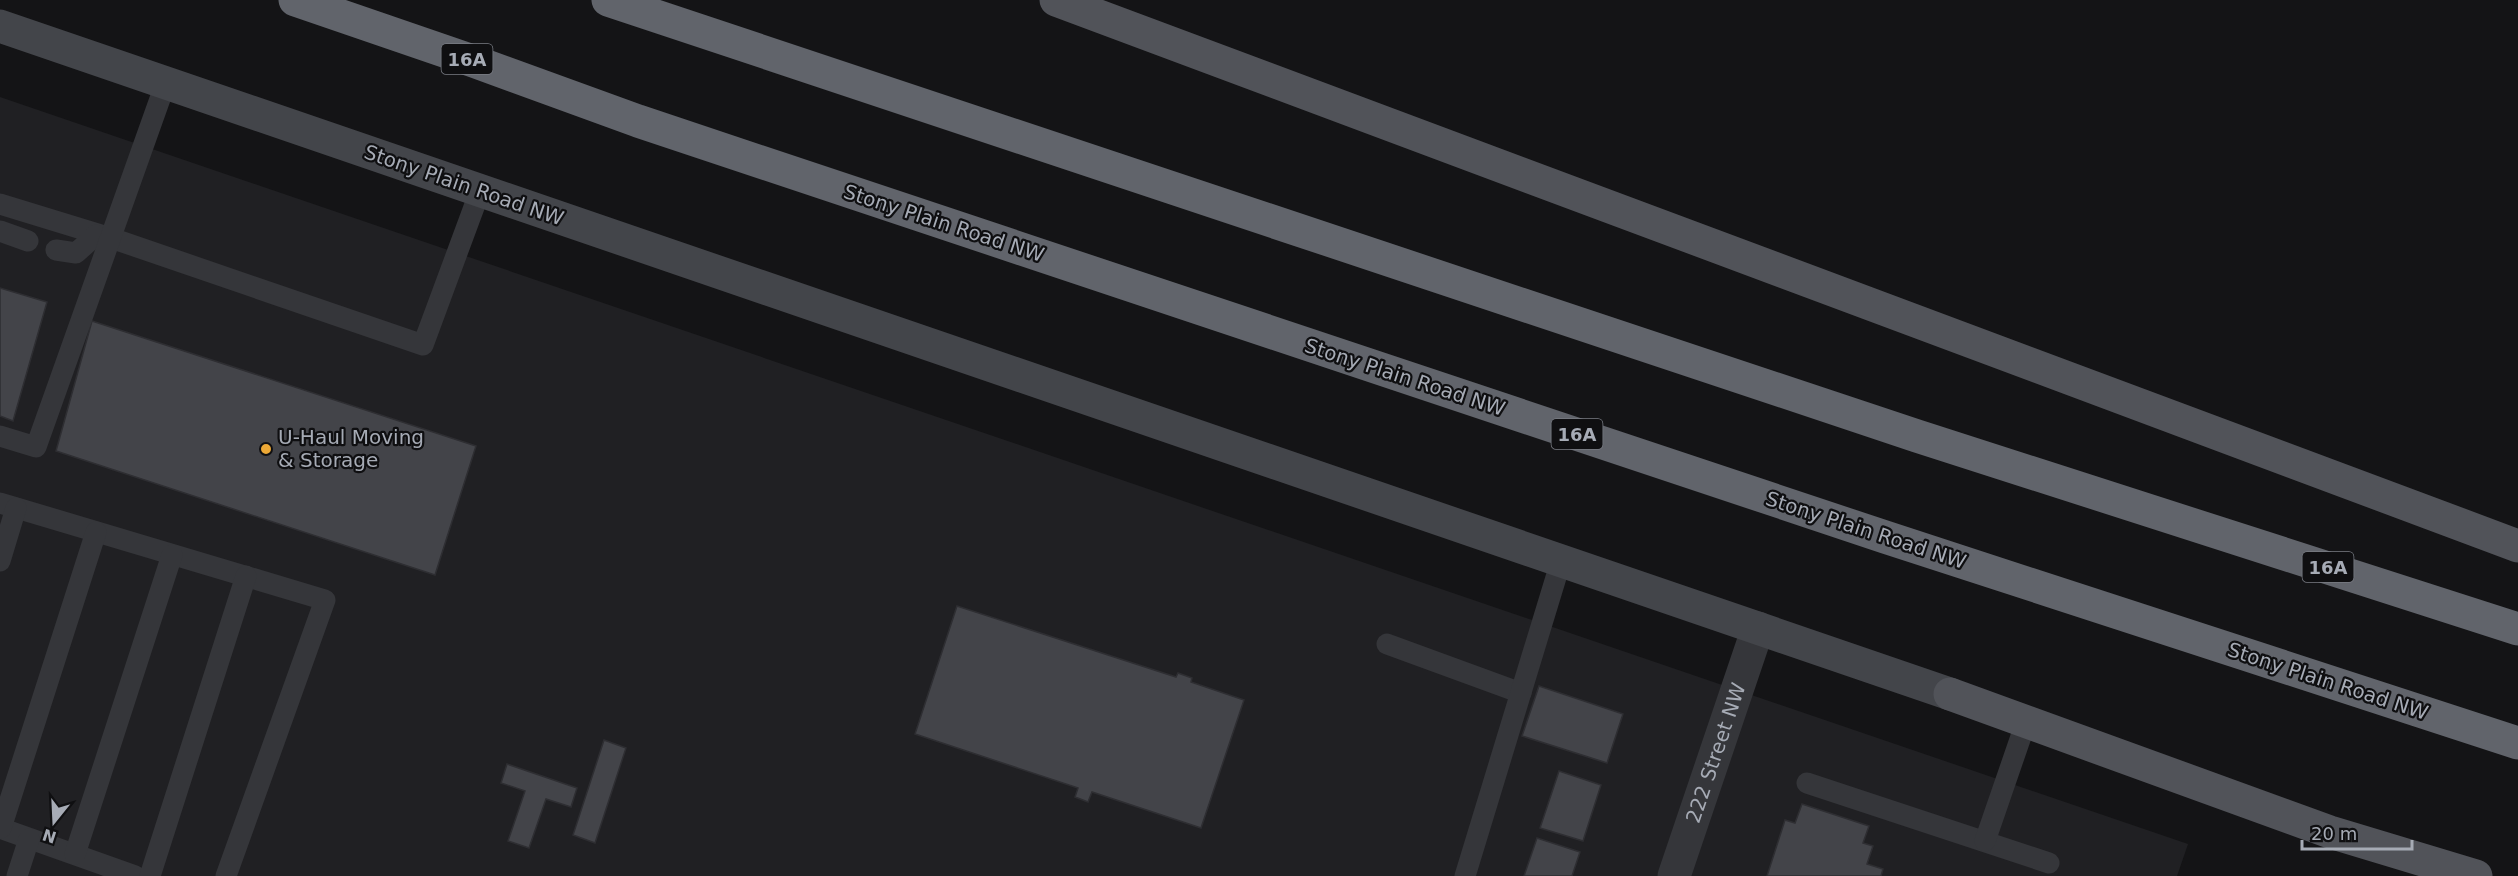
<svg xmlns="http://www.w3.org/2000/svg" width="2518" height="876" font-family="'DejaVu Sans',sans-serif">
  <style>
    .built { fill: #202023 }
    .building { fill: #434449; stroke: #2e2e32; stroke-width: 1.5 }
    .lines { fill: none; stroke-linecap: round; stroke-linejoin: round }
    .lane { stroke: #35363a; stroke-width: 21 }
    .street { stroke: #35363a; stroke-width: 33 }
    .secondary { stroke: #43454a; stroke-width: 33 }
    .primary { stroke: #515359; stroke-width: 33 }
    .highway { stroke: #61646b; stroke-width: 33 }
    .poi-dot { fill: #eca836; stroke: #0f0f11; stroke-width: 2 }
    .labels { text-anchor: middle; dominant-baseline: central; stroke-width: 4.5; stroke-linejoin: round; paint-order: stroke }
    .shield { fill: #0f0f11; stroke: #797c84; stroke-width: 1.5 }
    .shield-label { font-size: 18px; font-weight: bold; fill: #a6abb5 }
    .street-label { font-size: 20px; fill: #a6abb5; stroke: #0f0f11 }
    .poi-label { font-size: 20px; fill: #a6abb5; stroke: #0f0f11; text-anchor: start }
  </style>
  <rect width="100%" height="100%" fill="#141416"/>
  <!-- built -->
  <path class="built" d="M 0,97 L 2188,844 L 2177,876 L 0,876 Z"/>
  <!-- building -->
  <g class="building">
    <path d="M 0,288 L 47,302 L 13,421 L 0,416 Z"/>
    <path d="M 92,321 L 476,446 L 435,575 L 56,451 Z"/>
    <path d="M 957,606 L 1176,677 L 1178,673 L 1192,678 L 1191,682 L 1244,700 L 1201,828 L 1092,792 L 1088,802 L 1075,797 L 1078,788 L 915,734 Z"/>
    <path d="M 1539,686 L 1623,714 L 1607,763 L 1522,736 Z"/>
    <path d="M 604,740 L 626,748 L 595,843 L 573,835 Z"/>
    <path d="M 507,764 L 577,788 L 571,807 L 546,799 L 529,848 L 508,841 L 525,791 L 501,783 Z"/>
    <path d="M 1559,771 L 1601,785 L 1583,841 L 1540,828 Z"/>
    <path d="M 1802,804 L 1869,826 L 1863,843 L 1873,846 L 1867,864 L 1883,869 L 1881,876 L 1767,876 L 1785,820 L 1795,823 Z"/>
    <path d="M 1537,838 L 1580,852 L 1572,876 L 1524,876 Z"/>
  </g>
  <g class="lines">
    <!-- lane -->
    <g class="lane">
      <path d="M 0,204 L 111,238 L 423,345 L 480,191"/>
      <path d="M 0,231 L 28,241"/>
      <path d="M 56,250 L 76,253 L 96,235"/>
      <path d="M 0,436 L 36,447 L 166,82"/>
      <path d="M 0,503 L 325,600 L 226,876"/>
      <path d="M 0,561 L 16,508"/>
      <path d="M 1387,644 L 1521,693"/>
      <path d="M 1807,783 L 2049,863"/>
      <path d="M 0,828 L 135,876"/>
      <path d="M 1,828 L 96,532"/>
      <path d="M 1985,841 L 2026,722"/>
      <path d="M 75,854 L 172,555"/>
      <path d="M 17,876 L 29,839"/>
      <path d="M 150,876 L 246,576"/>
      <path d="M 1465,876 L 1561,561"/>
    </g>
    <!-- street -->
    <path class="street" id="s1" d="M 1674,876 L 1758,628"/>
    <!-- secondary -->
    <path class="secondary" d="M 0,26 L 1950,694"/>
    <!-- primary -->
    <g class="primary">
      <path d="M 1056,0 L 2518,546"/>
      <path d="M 1950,694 L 2330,832 L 2476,876"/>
    </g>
    <!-- highway -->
    <g class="highway">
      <path d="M 295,0 L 473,61 L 638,121 L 1885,537 L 2518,743"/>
      <path d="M 608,0 L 1917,436 L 2518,629"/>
    </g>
  </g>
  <!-- markers -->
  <circle class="poi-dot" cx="266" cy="449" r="6"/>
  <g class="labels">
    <!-- shield labels -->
    <g class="shield">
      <rect x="441.5" y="44" width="51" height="30" rx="4.5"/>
      <rect x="1551.5" y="419" width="51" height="30" rx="4.5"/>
      <rect x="2302.5" y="552" width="51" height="30" rx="4.5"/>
    </g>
    <g class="shield-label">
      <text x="467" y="59">16A</text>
      <text x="1577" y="434">16A</text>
      <text x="2328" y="567">16A</text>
    </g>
    <!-- street labels -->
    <g class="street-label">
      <text transform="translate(464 185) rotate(19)">Stony Plain Road NW</text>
      <text transform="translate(944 223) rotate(18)">Stony Plain Road NW</text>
      <text transform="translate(1405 377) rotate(18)">Stony Plain Road NW</text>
      <text transform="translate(1866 530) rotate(18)">Stony Plain Road NW</text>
      <text transform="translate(2328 681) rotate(18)">Stony Plain Road NW</text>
      <text stroke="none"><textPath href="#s1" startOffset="130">222 Street NW</textPath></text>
    </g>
    <!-- poi labels -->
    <g class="poi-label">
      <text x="278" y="437">U-Haul Moving<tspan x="278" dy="23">&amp; Storage</tspan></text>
    </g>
  </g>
  <!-- north arrow -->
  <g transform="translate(54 822) rotate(198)" stroke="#0f0f11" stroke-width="4.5" paint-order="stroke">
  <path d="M0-4.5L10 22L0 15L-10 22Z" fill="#a6abb5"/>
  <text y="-9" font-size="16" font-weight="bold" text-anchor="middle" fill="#a6abb5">N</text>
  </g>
  <!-- scale -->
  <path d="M2302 840v9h110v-9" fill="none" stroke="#a6abb5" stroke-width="3"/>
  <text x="2311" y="840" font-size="18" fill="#a6abb5" stroke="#0f0f11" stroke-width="4.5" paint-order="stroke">20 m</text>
</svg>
